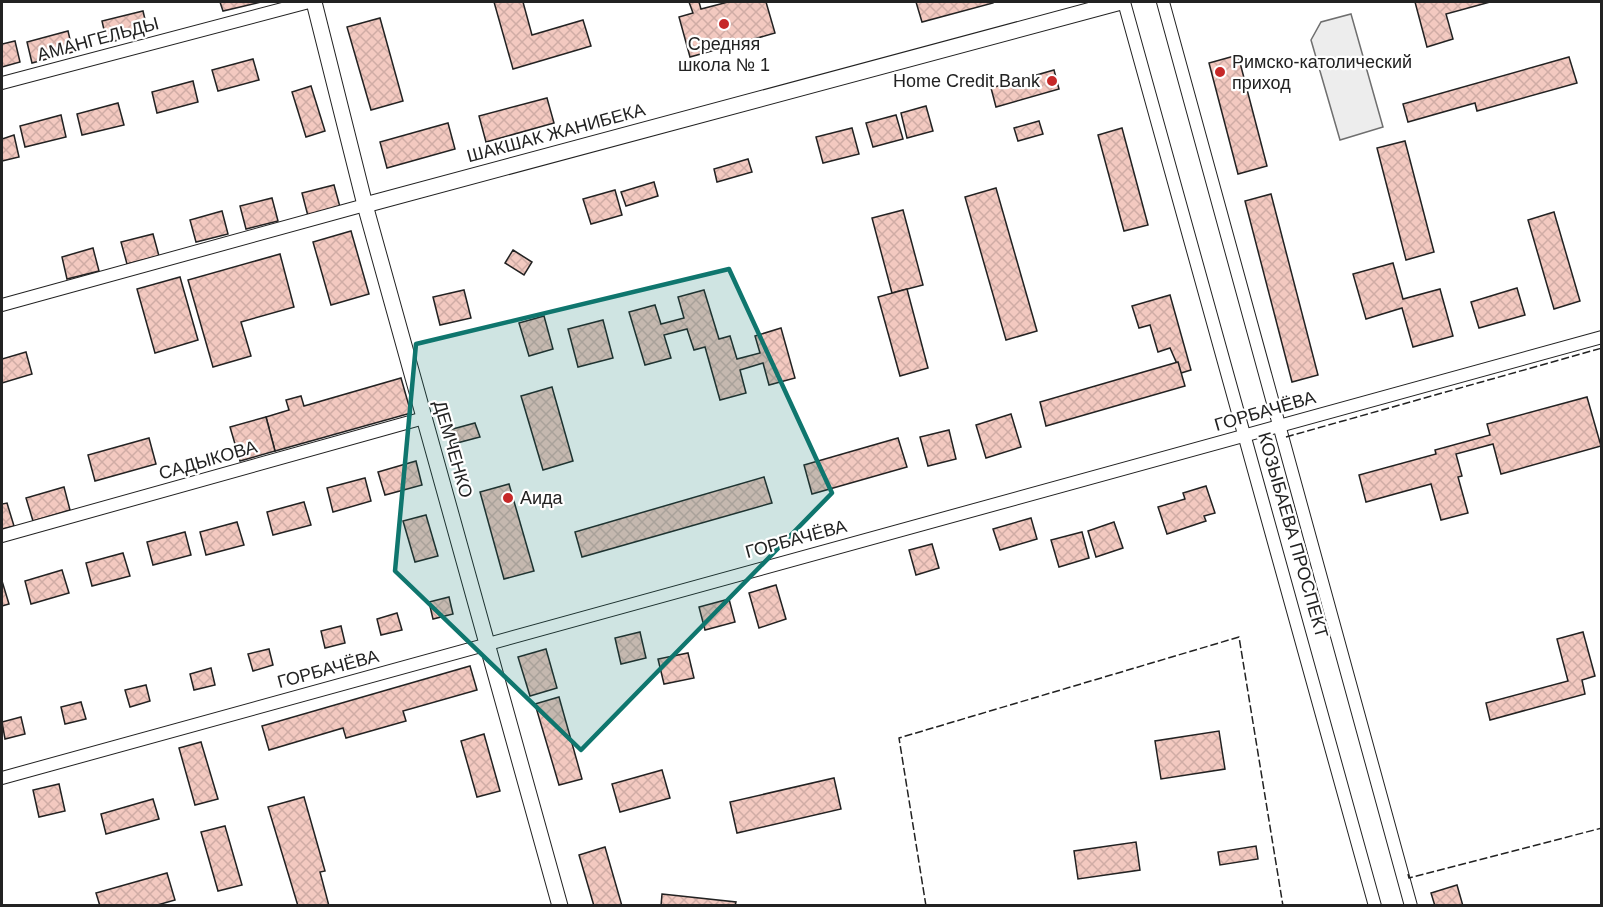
<svg xmlns="http://www.w3.org/2000/svg" width="1603" height="907" font-family="Helvetica,sans-serif">
  <style>
    .parking { fill: #ededed; stroke: #6f6f6f; stroke-width: 1.5 }
    .building { fill: url(#building-cross-hatch); stroke: #222; stroke-width: 1.5 }
    .lines { fill: none; stroke-linecap: round; stroke-linejoin: round }
    .minor-casing { stroke: #222; stroke-width: 14 }
    .tertiary-casing { stroke: #222; stroke-width: 17 }
    .minor { stroke: #fff; stroke-width: 12 }
    .tertiary { stroke: #fff; stroke-width: 15 }
    .fence { stroke: #222; stroke-width: 1.5; stroke-dasharray: 8 3; stroke-linecap: butt }
    .marked { fill: #0f766e; fill-opacity: 0.2; stroke: #0f766e; stroke-width: 4.5; stroke-linejoin: round }
    .poi-dot { fill: #c62828; stroke: #fff; stroke-width: 2 }
    .labels { text-anchor: middle; dominant-baseline: central; stroke-width: 4.5; stroke-linejoin: round; paint-order: stroke }
    .street-label { font-size: 18px; fill: #222; stroke: #fff }
    .poi-label { font-size: 18px; fill: #222; stroke: #fff; text-anchor: start }
  </style>
  <defs>
    <pattern id="building-cross-hatch" width="8" height="8" patternUnits="userSpaceOnUse" patternTransform="scale(1.5)"><rect width="8" height="8" fill="#f3c9c0"/><path d="M0 0l8 8M0 8l8-8" fill="none" stroke="#d0aca5"/></pattern>
  </defs>
  <rect width="100%" height="100%" fill="#fff"/>
  <!-- parking -->
  <path class="parking" d="M 1351,14 L 1383,127 L 1340,140 L 1311,40 L 1321,22 Z"/>
  <!-- building -->
  <g class="building">
    <path d="M 220,2 L 261,2 L 223,11 Z"/>
    <path d="M 494,2 L 523,2 L 532,35 L 583,20 L 591,46 L 513,69 Z"/>
    <path d="M 689,2 L 699,2 L 701,9 L 728,2 L 766,2 L 775,33 L 690,57 L 679,17 L 693,13 Z"/>
    <path d="M 916,2 L 993,2 L 993,3 L 922,22 Z"/>
    <path d="M 1415,2 L 1490,2 L 1446,14 L 1453,39 L 1427,47 Z"/>
    <path d="M 143,11 L 148,32 L 107,43 L 102,21 Z"/>
    <path d="M 380,18 L 403,101 L 371,110 L 347,27 Z"/>
    <path d="M 68,31 L 73,52 L 32,63 L 27,42 Z"/>
    <path d="M 15,41 L 20,62 L 2,67 L 2,44 Z"/>
    <path d="M 1238,55 L 1267,166 L 1238,174 L 1209,63 Z"/>
    <path d="M 1569,57 L 1577,83 L 1477,111 L 1475,103 L 1408,122 L 1403,104 Z"/>
    <path d="M 253,59 L 259,80 L 218,91 L 212,70 Z"/>
    <path d="M 1054,70 L 1059,89 L 996,107 L 991,88 Z"/>
    <path d="M 193,81 L 198,102 L 157,113 L 152,92 Z"/>
    <path d="M 311,86 L 325,131 L 306,137 L 292,92 Z"/>
    <path d="M 547,98 L 554,123 L 486,142 L 479,116 Z"/>
    <path d="M 118,103 L 124,125 L 82,135 L 77,114 Z"/>
    <path d="M 926,106 L 933,131 L 907,138 L 901,113 Z"/>
    <path d="M 61,115 L 66,137 L 25,147 L 20,126 Z"/>
    <path d="M 896,115 L 903,139 L 873,147 L 866,123 Z"/>
    <path d="M 1039,121 L 1043,134 L 1018,141 L 1014,128 Z"/>
    <path d="M 448,123 L 455,149 L 387,168 L 380,142 Z"/>
    <path d="M 852,128 L 859,154 L 823,163 L 816,137 Z"/>
    <path d="M 1122,128 L 1148,225 L 1124,231 L 1098,135 Z"/>
    <path d="M 14,135 L 19,157 L 2,161 L 2,139 Z"/>
    <path d="M 1405,141 L 1434,252 L 1406,260 L 1377,148 Z"/>
    <path d="M 748,159 L 752,172 L 717,182 L 714,169 Z"/>
    <path d="M 654,182 L 658,196 L 626,206 L 621,192 Z"/>
    <path d="M 334,185 L 340,207 L 308,216 L 302,193 Z"/>
    <path d="M 996,188 L 1037,331 L 1006,340 L 965,197 Z"/>
    <path d="M 615,190 L 622,215 L 591,224 L 583,199 Z"/>
    <path d="M 1271,194 L 1318,375 L 1292,382 L 1245,201 Z"/>
    <path d="M 272,198 L 278,221 L 246,229 L 240,206 Z"/>
    <path d="M 903,210 L 923,285 L 892,293 L 872,218 Z"/>
    <path d="M 222,211 L 228,234 L 196,242 L 190,220 Z"/>
    <path d="M 1554,212 L 1580,301 L 1554,309 L 1528,220 Z"/>
    <path d="M 351,231 L 369,294 L 331,305 L 313,242 Z"/>
    <path d="M 153,234 L 159,256 L 127,264 L 121,242 Z"/>
    <path d="M 93,248 L 99,271 L 67,279 L 62,257 Z"/>
    <path d="M 513,250 L 532,262 L 524,275 L 505,263 Z"/>
    <path d="M 280,254 L 294,307 L 241,322 L 251,356 L 213,367 L 188,280 Z"/>
    <path d="M 1393,263 L 1403,299 L 1440,289 L 1453,336 L 1413,347 L 1402,308 L 1366,319 L 1353,274 Z"/>
    <path d="M 180,277 L 198,340 L 155,353 L 137,289 Z"/>
    <path d="M 1517,288 L 1525,315 L 1479,328 L 1471,302 Z"/>
    <path d="M 907,289 L 928,368 L 900,376 L 878,297 Z"/>
    <path d="M 464,290 L 471,318 L 440,325 L 433,297 Z"/>
    <path d="M 704,290 L 719,339 L 730,336 L 737,359 L 760,353 L 755,336 L 781,328 L 795,378 L 769,385 L 763,363 L 740,370 L 746,393 L 720,400 L 705,347 L 694,350 L 687,329 L 664,335 L 671,358 L 645,365 L 629,312 L 655,305 L 661,324 L 684,318 L 678,297 Z"/>
    <path d="M 1170,295 L 1191,370 L 1181,373 L 1170,348 L 1158,352 L 1150,325 L 1139,328 L 1132,306 Z"/>
    <path d="M 544,316 L 553,349 L 529,356 L 519,323 Z"/>
    <path d="M 603,320 L 613,358 L 578,367 L 568,329 Z"/>
    <path d="M 26,352 L 32,374 L 2,383 L 2,359 Z"/>
    <path d="M 1178,362 L 1185,386 L 1046,426 L 1040,402 Z"/>
    <path d="M 401,378 L 411,413 L 275,451 L 266,417 L 289,410 L 286,400 L 301,396 L 304,406 Z"/>
    <path d="M 552,387 L 573,461 L 543,470 L 521,396 Z"/>
    <path d="M 1587,397 L 1601,446 L 1501,474 L 1493,444 L 1456,454 L 1462,476 L 1458,477 L 1468,513 L 1441,520 L 1431,484 L 1366,502 L 1359,475 L 1436,454 L 1435,450 L 1490,435 L 1487,424 Z"/>
    <path d="M 1011,414 L 1021,447 L 986,458 L 976,425 Z"/>
    <path d="M 266,417 L 275,451 L 240,461 L 230,427 Z"/>
    <path d="M 475,423 L 480,437 L 453,444 L 449,430 Z"/>
    <path d="M 949,430 L 956,459 L 928,466 L 920,437 Z"/>
    <path d="M 149,438 L 156,464 L 95,481 L 88,455 Z"/>
    <path d="M 898,438 L 907,467 L 812,494 L 804,465 Z"/>
    <path d="M 416,461 L 422,485 L 385,495 L 378,472 Z"/>
    <path d="M 764,477 L 772,503 L 582,557 L 575,532 Z"/>
    <path d="M 365,478 L 371,501 L 333,512 L 327,488 Z"/>
    <path d="M 509,484 L 534,571 L 504,579 L 480,492 Z"/>
    <path d="M 1206,486 L 1215,513 L 1204,516 L 1206,521 L 1167,534 L 1158,507 L 1185,499 L 1183,493 Z"/>
    <path d="M 64,487 L 70,510 L 33,521 L 26,498 Z"/>
    <path d="M 304,502 L 311,525 L 273,535 L 267,512 Z"/>
    <path d="M 7,503 L 14,526 L 2,529 L 2,504 Z"/>
    <path d="M 426,515 L 438,556 L 415,562 L 403,521 Z"/>
    <path d="M 1031,518 L 1037,539 L 1000,550 L 993,529 Z"/>
    <path d="M 237,522 L 244,545 L 206,555 L 200,532 Z"/>
    <path d="M 1114,522 L 1123,548 L 1096,557 L 1088,531 Z"/>
    <path d="M 185,532 L 191,555 L 153,565 L 147,542 Z"/>
    <path d="M 1082,532 L 1089,558 L 1059,567 L 1051,540 Z"/>
    <path d="M 932,544 L 939,568 L 916,575 L 909,550 Z"/>
    <path d="M 123,553 L 130,576 L 92,586 L 86,563 Z"/>
    <path d="M 62,570 L 69,593 L 31,604 L 25,581 Z"/>
    <path d="M 2,581 L 9,604 L 2,606 Z"/>
    <path d="M 776,585 L 786,619 L 759,628 L 749,593 Z"/>
    <path d="M 449,597 L 453,614 L 433,619 L 429,602 Z"/>
    <path d="M 729,599 L 735,622 L 705,630 L 699,607 Z"/>
    <path d="M 397,613 L 402,630 L 381,635 L 377,619 Z"/>
    <path d="M 341,626 L 345,643 L 325,648 L 321,631 Z"/>
    <path d="M 640,632 L 646,658 L 621,664 L 615,638 Z"/>
    <path d="M 1583,632 L 1595,676 L 1582,680 L 1585,694 L 1490,720 L 1486,703 L 1568,681 L 1557,639 Z"/>
    <path d="M 269,649 L 273,665 L 253,671 L 248,654 Z"/>
    <path d="M 546,649 L 557,688 L 530,696 L 518,657 Z"/>
    <path d="M 688,653 L 694,678 L 664,684 L 658,659 Z"/>
    <path d="M 470,666 L 477,690 L 403,711 L 406,721 L 346,738 L 343,728 L 269,750 L 262,726 Z"/>
    <path d="M 211,668 L 215,685 L 194,690 L 190,674 Z"/>
    <path d="M 146,685 L 150,701 L 130,707 L 125,690 Z"/>
    <path d="M 559,697 L 582,779 L 559,785 L 535,704 Z"/>
    <path d="M 81,702 L 86,719 L 65,724 L 61,707 Z"/>
    <path d="M 21,717 L 25,734 L 5,739 L 2,722 Z"/>
    <path d="M 1219,731 L 1225,769 L 1161,779 L 1155,741 Z"/>
    <path d="M 484,734 L 500,791 L 477,797 L 461,741 Z"/>
    <path d="M 201,742 L 218,799 L 195,805 L 179,748 Z"/>
    <path d="M 662,770 L 670,798 L 620,812 L 612,784 Z"/>
    <path d="M 834,778 L 841,809 L 737,833 L 730,802 Z"/>
    <path d="M 59,784 L 65,811 L 39,817 L 33,790 Z"/>
    <path d="M 304,797 L 325,871 L 320,872 L 329,906 L 298,906 L 268,807 Z"/>
    <path d="M 153,799 L 159,819 L 106,834 L 101,814 Z"/>
    <path d="M 225,826 L 242,885 L 218,891 L 201,832 Z"/>
    <path d="M 1136,842 L 1140,870 L 1078,879 L 1074,851 Z"/>
    <path d="M 1256,846 L 1258,859 L 1220,865 L 1218,852 Z"/>
    <path d="M 605,847 L 622,906 L 594,906 L 579,855 Z"/>
    <path d="M 167,873 L 175,900 L 154,906 L 100,906 L 96,893 Z"/>
    <path d="M 1457,885 L 1463,906 L 1435,906 L 1431,893 Z"/>
    <path d="M 662,894 L 736,902 L 735,906 L 661,906 Z"/>
  </g>
  <g class="lines">
    <defs>
      <g id="minor">
        <path d="M 1124,2 L 1375,906"/>
        <path d="M 1163,2 L 1411,906"/>
        <path d="M 2,83 L 309,2"/>
        <path d="M 2,305 L 365,205"/>
        <path d="M 2,536 L 424,418"/>
        <path d="M 2,778 L 1602,337"/>
      </g>
      <g id="tertiary">
        <path d="M 314,2 L 365,205 L 560,906"/>
        <path d="M 365,205 L 1121,2"/>
      </g>
    </defs>
    <!-- minor casing -->
    <use href="#minor" class="minor-casing"/>
    <!-- tertiary casing -->
    <use href="#tertiary" class="tertiary-casing"/>
    <!-- minor -->
    <use href="#minor" class="minor"/>
    <!-- tertiary -->
    <use href="#tertiary" class="tertiary"/>
    <!-- fence -->
    <g class="fence">
      <path d="M 1286,437 L 1602,348"/>
      <path d="M 1408,874 L 1409,878 L 1602,828"/>
      <path d="M 926,906 L 899,738 L 1239,637 L 1283,906"/>
    </g>
  </g>
  <!-- marked area -->
  <path class="marked" d="M 729,269 L 832,493 L 581,750 L 395,571 L 416,344 Z"/>
  <!-- markers -->
  <g class="poi-dot">
    <circle cx="724" cy="24" r="6"/>
    <circle cx="1220" cy="72" r="6"/>
    <circle cx="1052" cy="81" r="6"/>
    <circle cx="508" cy="498" r="6"/>
  </g>
  <g class="labels">
    <!-- street labels -->
    <g class="street-label">
      <text transform="translate(98 39) rotate(-15)">АМАНГЕЛЬДЫ</text>
      <text transform="translate(556 133) rotate(-15)">ШАКШАК ЖАНИБЕКА</text>
      <text transform="translate(1265 411) rotate(-16)">ГОРБАЧЁВА</text>
      <text transform="translate(453 449) rotate(74)">ДЕМЧЕНКО</text>
      <text transform="translate(208 460) rotate(-16)">САДЫКОВА</text>
      <text transform="translate(1293 535) rotate(74)">КОЗЫБАЕВА ПРОСПЕКТ</text>
      <text transform="translate(796 539) rotate(-15)">ГОРБАЧЁВА</text>
      <text transform="translate(328 669) rotate(-15)">ГОРБАЧЁВА</text>
    </g>
    <!-- poi labels -->
    <g class="poi-label">
      <text x="724" y="44" text-anchor="middle">Средняя<tspan x="724" dy="21">школа № 1</tspan></text>
      <text x="1232" y="62">Римско-католический<tspan x="1232" dy="21">приход</tspan></text>
      <text x="1040" y="81" text-anchor="end">Home Credit Bank</text>
      <text x="520" y="498">Аида</text>
    </g>
  </g>
  <!-- border -->
  <rect width="1603" height="907" fill="none" stroke="#222222" stroke-width="6"/>
</svg>
